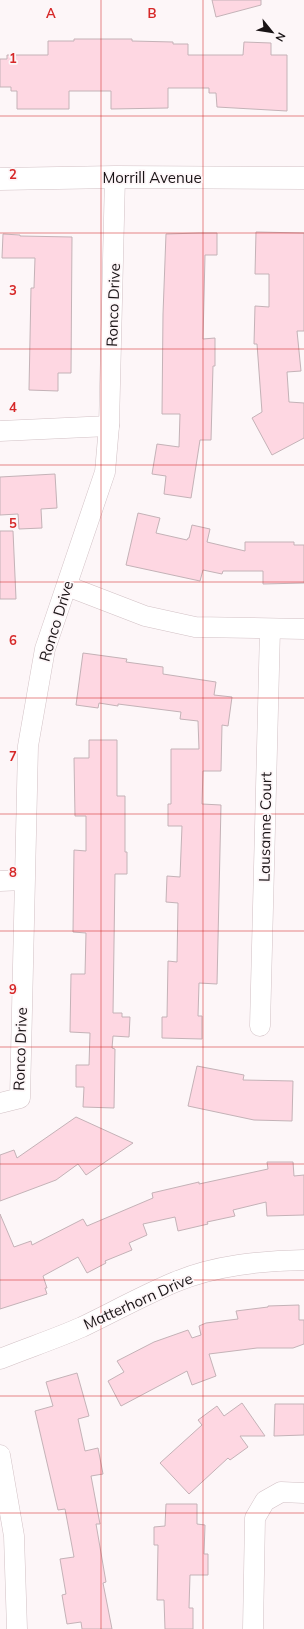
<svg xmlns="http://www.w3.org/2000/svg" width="304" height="1629" font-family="Mulish,sans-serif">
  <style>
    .building { fill: #fed7e2; stroke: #c4b2b7 }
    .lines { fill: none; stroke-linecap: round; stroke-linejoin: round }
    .street-casing { stroke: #d2c1c5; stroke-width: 21 }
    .secondary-casing { stroke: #d2c1c5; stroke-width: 23 }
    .street { stroke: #fff; stroke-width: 20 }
    .secondary { stroke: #fff; stroke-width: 22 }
    .grid { fill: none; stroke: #d62828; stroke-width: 1; stroke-opacity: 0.55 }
    .labels { text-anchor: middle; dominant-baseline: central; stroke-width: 3.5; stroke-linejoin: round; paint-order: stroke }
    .street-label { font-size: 15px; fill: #191315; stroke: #fdf6f8 }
    .grid-label { font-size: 13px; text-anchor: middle; font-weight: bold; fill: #d62828; stroke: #fdf6f8; stroke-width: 3.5; stroke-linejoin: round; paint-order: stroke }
  </style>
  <rect width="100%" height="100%" fill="#fdf6f8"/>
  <!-- building -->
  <g class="building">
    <path d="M 212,0 L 261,0 L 261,5 L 216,17 Z"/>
    <path d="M 74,39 L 132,39 L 132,41 L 173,42 L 173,44 L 188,44 L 188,55 L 243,55 L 244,42 L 271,43 L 271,55 L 287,55 L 287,111 L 217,107 L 216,93 L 209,93 L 209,88 L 168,88 L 168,108 L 111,109 L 111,91 L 69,91 L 69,109 L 17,109 L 17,91 L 11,91 L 11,87 L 0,87 L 0,59 L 7,59 L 7,55 L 48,55 L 48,41 L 74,41 Z"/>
    <path d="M 256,232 L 304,233 L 304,331 L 297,331 L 301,371 L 287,372 L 289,402 L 304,403 L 304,438 L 272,455 L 252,418 L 262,412 L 257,344 L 254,344 L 255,306 L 269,307 L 269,274 L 255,274 Z"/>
    <path d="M 199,233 L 217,233 L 217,255 L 205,255 L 203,339 L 215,338 L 215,366 L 213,366 L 211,440 L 200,440 L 191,498 L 164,494 L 166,476 L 152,474 L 157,444 L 179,447 L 180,414 L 162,414 L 163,314 L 166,234 Z"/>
    <path d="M 3,234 L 20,235 L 20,236 L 72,237 L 71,373 L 58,373 L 58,391 L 29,390 L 31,288 L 34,288 L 35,258 L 2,258 Z"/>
    <path d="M 55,474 L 57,508 L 41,509 L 42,528 L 19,529 L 18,514 L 0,515 L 0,477 Z"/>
    <path d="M 138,513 L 160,518 L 156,533 L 187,540 L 188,538 L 189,538 L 192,525 L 210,529 L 207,542 L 245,551 L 245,542 L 294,542 L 294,545 L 304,545 L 304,583 L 263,584 L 263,571 L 223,571 L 222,574 L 203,570 L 200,581 L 126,565 Z"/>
    <path d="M 0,531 L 13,531 L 16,599 L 0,599 Z"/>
    <path d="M 83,653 L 127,659 L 126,662 L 163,667 L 163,674 L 216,682 L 214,695 L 232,697 L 228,726 L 222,725 L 221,771 L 203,771 L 202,804 L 221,805 L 217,984 L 199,983 L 198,1016 L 202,1016 L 202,1039 L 162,1038 L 162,1017 L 167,1017 L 168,961 L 177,962 L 178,903 L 166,902 L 167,876 L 180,877 L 182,826 L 168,826 L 168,804 L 171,804 L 171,749 L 199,749 L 198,721 L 180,719 L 181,712 L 118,704 L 118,706 L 99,703 L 98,708 L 76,705 Z"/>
    <path d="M 89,740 L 117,740 L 117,796 L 125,796 L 125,852 L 127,852 L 127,874 L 115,874 L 113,1013 L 122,1013 L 122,1017 L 130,1017 L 129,1037 L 113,1036 L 112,1048 L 115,1049 L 114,1108 L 83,1107 L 84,1087 L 76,1087 L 76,1065 L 89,1065 L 90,1033 L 70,1032 L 71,974 L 85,974 L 86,933 L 73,932 L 74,850 L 86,851 L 86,816 L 75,816 L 74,758 L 89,758 Z"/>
    <path d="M 197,1066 L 244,1075 L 243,1080 L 293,1081 L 292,1121 L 254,1120 L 188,1106 Z"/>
    <path d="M 76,1117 L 133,1143 L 86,1175 L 78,1164 L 56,1180 L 0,1201 L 0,1155 L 14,1150 L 17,1158 Z"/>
    <path d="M 267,1162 L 293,1162 L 294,1176 L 304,1175 L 304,1215 L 267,1216 L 266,1202 L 233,1210 L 235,1216 L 207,1222 L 208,1224 L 178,1231 L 175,1217 L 143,1224 L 147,1235 L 129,1243 L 132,1250 L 105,1261 L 106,1263 L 87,1273 L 78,1257 L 43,1276 L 47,1288 L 45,1288 L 47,1294 L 0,1309 L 0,1214 L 14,1247 L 31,1241 L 32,1245 L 83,1219 L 87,1226 L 153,1198 L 152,1193 L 199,1182 L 199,1184 L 268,1169 Z"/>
    <path d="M 299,1305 L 299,1320 L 304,1320 L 304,1344 L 293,1348 L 257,1348 L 209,1354 L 216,1376 L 192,1385 L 187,1371 L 121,1406 L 108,1381 L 124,1372 L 117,1361 L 154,1342 L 188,1330 L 192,1338 L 201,1335 L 199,1326 L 206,1323 L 238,1319 L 236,1311 L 268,1307 L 268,1306 Z"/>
    <path d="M 77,1373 L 89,1416 L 78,1419 L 85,1451 L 98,1448 L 103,1474 L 91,1476 L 100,1524 L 96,1524 L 106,1582 L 103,1583 L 112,1629 L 82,1629 L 81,1622 L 67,1624 L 62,1595 L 66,1594 L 60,1559 L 74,1557 L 65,1509 L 58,1510 L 35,1411 L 53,1406 L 46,1382 Z"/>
    <path d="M 242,1403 L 265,1436 L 240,1436 L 248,1447 L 230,1460 L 228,1458 L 189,1494 L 160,1463 L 202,1425 L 198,1420 L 217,1406 L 224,1416 Z"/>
    <path d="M 275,1404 L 304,1404 L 304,1435 L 274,1436 Z"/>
    <path d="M 166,1504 L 197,1504 L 197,1524 L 205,1525 L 204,1554 L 208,1554 L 208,1575 L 190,1575 L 189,1608 L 193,1608 L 193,1629 L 165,1629 L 164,1600 L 157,1600 L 158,1545 L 154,1545 L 154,1527 L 165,1526 Z"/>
  </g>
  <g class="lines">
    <defs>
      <g id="street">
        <path d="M 0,431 L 109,426"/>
        <path d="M 67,586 L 145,616 L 195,627 L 304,629"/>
        <path d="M 0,881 L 24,880"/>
        <path d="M 260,1026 L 270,629"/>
        <path d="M 0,1103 L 20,1098 L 28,746 L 45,649 L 105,472 L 109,426 L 115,177"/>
        <path d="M 0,1359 C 27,1348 55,1339 82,1327 C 113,1312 144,1295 175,1282 C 216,1265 261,1261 304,1260"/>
        <path d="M 0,1455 L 14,1536 L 17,1629"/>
        <path d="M 253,1629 L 255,1518 L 265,1501 L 281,1492 L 304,1493"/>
      </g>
      <path id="secondary" d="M 0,179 L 115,177 L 304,178"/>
    </defs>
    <!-- street casing -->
    <use href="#street" class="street-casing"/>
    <!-- secondary casing -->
    <use href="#secondary" class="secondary-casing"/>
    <!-- street -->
    <use href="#street" class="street"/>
    <!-- secondary -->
    <use href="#secondary" class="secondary"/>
  </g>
  <!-- grid -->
  <path class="grid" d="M 101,0 L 101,1629M 203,0 L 203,1629M 0,116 L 304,116M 0,233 L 304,233M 0,349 L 304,349M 0,465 L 304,465M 0,582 L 304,582M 0,698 L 304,698M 0,814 L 304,814M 0,931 L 304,931M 0,1047 L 304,1047M 0,1164 L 304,1164M 0,1280 L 304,1280M 0,1396 L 304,1396M 0,1513 L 304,1513"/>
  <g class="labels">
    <!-- street labels -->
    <g class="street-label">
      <text x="152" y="177">Morrill Avenue</text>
      <text transform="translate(113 305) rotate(-88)">Ronco Drive</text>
      <text transform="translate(56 621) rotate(-73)">Ronco Drive</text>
      <text transform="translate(265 827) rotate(-89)">Lausanne Court</text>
      <text transform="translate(20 1049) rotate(-88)">Ronco Drive</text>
      <text transform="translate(138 1301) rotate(-24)">Matterhorn Drive</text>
    </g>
  </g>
  <g class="grid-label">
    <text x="51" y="18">A</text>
    <text x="152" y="18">B</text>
    <text x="13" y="63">1</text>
    <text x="13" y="179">2</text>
    <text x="13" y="295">3</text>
    <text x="13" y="412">4</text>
    <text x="13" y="528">5</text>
    <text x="13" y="645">6</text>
    <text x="13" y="761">7</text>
    <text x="13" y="877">8</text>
    <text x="13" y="994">9</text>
  </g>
  <!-- north arrow -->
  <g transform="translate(272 32) rotate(120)" stroke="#fdf6f8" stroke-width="3" paint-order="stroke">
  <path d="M0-3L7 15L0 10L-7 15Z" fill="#191315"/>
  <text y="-6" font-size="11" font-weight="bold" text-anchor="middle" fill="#191315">N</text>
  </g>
</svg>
